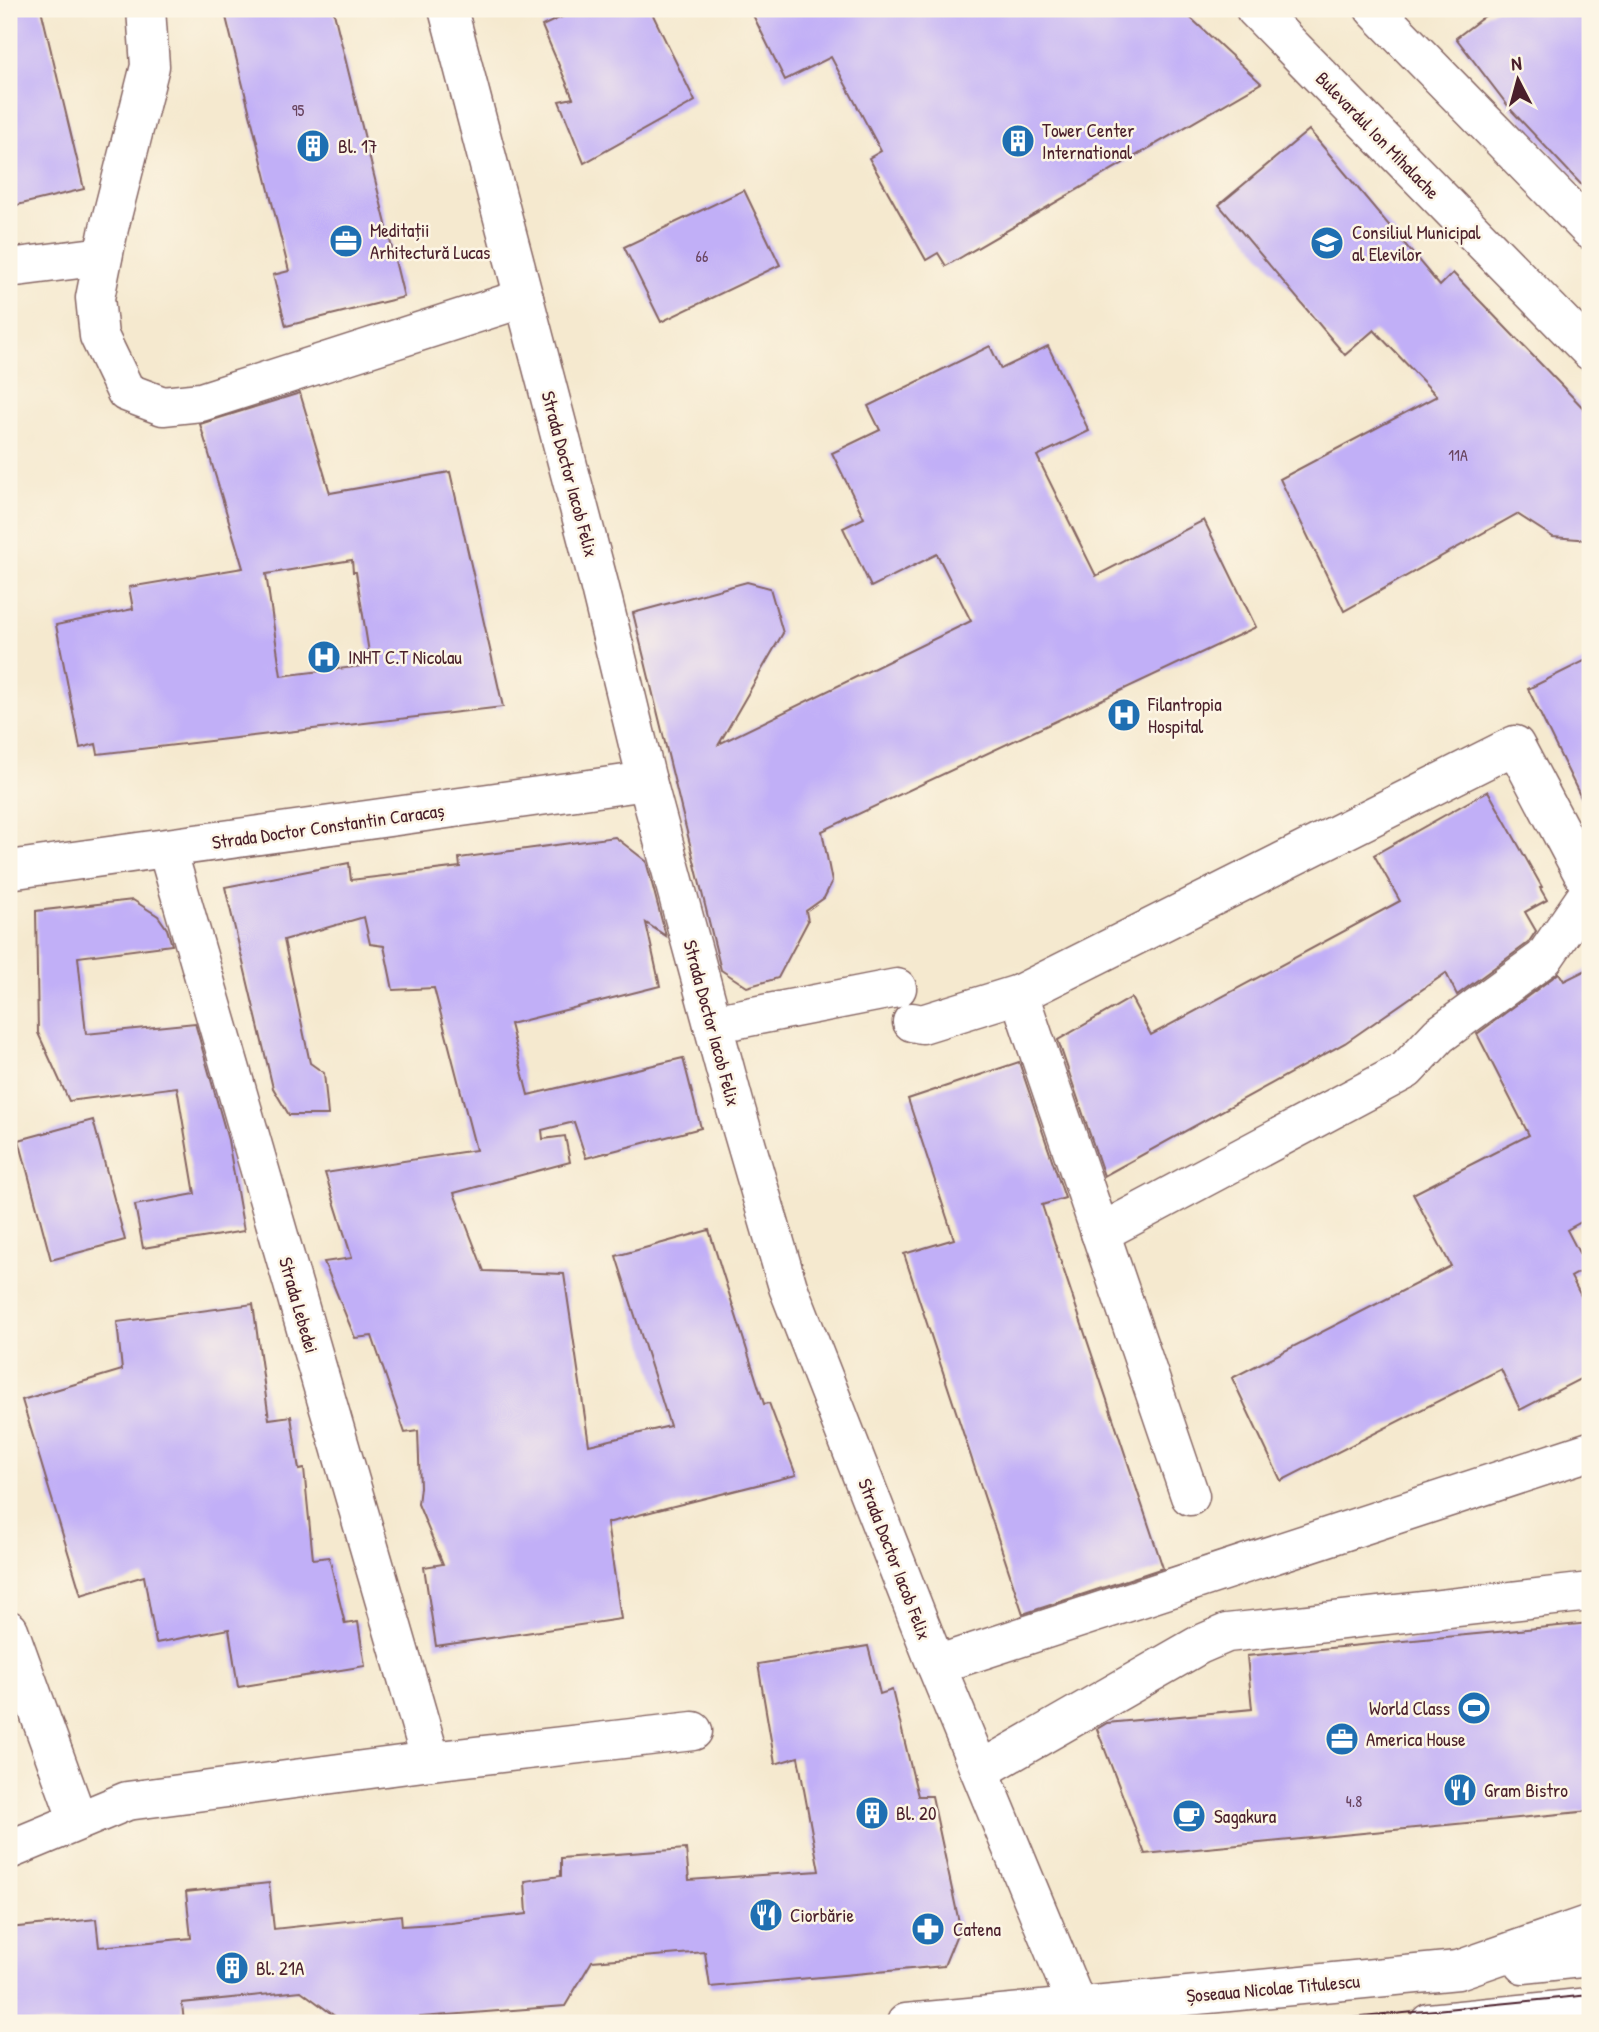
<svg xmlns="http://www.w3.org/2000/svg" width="1599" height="2032" font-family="'Patrick Hand',sans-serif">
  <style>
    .building { fill: #c1aff7; fill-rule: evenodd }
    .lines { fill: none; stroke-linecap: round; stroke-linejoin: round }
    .minor-casing { stroke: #866664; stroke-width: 41 }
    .major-casing { stroke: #866664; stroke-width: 41 }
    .minor { stroke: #fff; stroke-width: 38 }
    .major { stroke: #fff; stroke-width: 38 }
    .tram { stroke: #4a1f2b; stroke-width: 2 }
    .labels { text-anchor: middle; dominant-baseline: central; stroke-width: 5; stroke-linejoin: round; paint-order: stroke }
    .number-label { font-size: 16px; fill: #68435e }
    .poi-label { font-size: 19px; fill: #4a1f2b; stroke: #fcf5e5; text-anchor: start }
    .street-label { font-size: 19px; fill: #4a1f2b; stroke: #fcf5e5 }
  </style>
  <rect width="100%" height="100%" fill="#fcf5e5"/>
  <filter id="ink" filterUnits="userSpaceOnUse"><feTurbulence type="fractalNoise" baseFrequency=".0143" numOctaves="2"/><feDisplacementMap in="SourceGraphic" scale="14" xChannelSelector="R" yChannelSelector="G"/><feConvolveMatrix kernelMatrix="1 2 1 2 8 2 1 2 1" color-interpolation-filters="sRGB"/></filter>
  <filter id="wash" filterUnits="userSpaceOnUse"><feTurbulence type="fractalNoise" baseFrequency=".00686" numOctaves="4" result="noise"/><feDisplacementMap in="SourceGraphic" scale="28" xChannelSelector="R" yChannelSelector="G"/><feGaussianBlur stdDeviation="1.57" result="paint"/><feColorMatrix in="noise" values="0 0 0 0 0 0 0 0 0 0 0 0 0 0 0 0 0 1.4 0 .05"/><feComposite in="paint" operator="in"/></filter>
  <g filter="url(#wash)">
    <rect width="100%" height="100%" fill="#f5e9cf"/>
    <g id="blocks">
      <!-- building -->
      <g class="building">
        <path d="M 9,9 L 41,9 L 84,189 L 9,207 Z"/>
        <path d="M 224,9 L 333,9 L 404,297 L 286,326 L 273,275 L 289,271 Z"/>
        <path d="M 579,9 L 650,9 L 695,101 L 584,163 L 559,101 L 573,98 L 542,26 Z"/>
        <path d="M 750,9 L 1181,9 L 1261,83 L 946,266 L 938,253 L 926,260 L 869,158 L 881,151 L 831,57 L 785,80 Z"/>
        <path d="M 1494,9 L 1590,9 L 1590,194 L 1512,111 L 1456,38 Z"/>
        <path d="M 1309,130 L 1440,286 L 1453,273 L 1590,415 L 1590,540 L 1553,537 L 1517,514 L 1344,611 L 1280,479 L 1437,396 L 1374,330 L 1345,355 L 1219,205 Z"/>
        <path d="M 744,190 L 780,265 L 661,322 L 624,247 Z"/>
        <path d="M 990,346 L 1001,369 L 1048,346 L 1089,431 L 1037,456 L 1096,576 L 1204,520 L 1256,627 L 822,831 L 832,882 L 824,898 L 806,911 L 808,921 L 778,978 L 747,987 L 721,970 L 633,613 L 747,582 L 770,588 L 783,633 L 719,744 L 971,621 L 937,554 L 871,587 L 843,528 L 864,518 L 832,453 L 880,430 L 868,406 Z"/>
        <path d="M 300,393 L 330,493 L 450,472 L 503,707 L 98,754 L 96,744 L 80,748 L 56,625 L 133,609 L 129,587 L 243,568 L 200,424 ZM 352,560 L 353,572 L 356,572 L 371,665 L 281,676 L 266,574 Z"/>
        <path d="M 1590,658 L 1590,816 L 1528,689 Z"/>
        <path d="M 1488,791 L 1542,887 L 1540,888 L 1547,900 L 1525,912 L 1536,931 L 1528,943 L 1457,995 L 1446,973 L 1345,1043 L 1104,1176 L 1058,1040 L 1131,998 L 1151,1035 L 1400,901 L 1374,855 Z"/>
        <path d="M 615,837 L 646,861 L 666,936 L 646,923 L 660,986 L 510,1024 L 528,1095 L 683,1058 L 701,1128 L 586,1158 L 574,1122 L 542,1130 L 543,1139 L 565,1136 L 570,1162 L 454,1193 L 484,1271 L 564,1274 L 589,1445 L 670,1426 L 616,1256 L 709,1230 L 764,1404 L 769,1403 L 796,1475 L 607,1523 L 621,1619 L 436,1646 L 424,1567 L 443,1564 L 418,1504 L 420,1487 L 418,1431 L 405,1433 L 372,1336 L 355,1338 L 324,1262 L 352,1258 L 325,1173 L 476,1150 L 434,988 L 393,990 L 384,946 L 370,944 L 364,917 L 284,940 L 310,1063 L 324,1073 L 328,1115 L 289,1115 L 273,1088 L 225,887 L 349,863 L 351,880 L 460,867 L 459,858 Z"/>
        <path d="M 133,900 L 158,916 L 167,929 L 172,945 L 78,957 L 86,1034 L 195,1023 L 228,1140 L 244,1231 L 143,1248 L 135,1205 L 195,1194 L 177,1087 L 69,1101 L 38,1033 L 36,911 Z"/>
        <path d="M 1590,968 L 1590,1217 L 1567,1230 L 1587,1268 L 1571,1277 L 1590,1313 L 1590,1374 L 1520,1410 L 1501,1369 L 1281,1481 L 1232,1378 L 1451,1266 L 1413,1194 L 1529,1135 L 1477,1034 L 1559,973 L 1564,981 Z"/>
        <path d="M 1019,1062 L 1065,1198 L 1042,1205 L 1163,1568 L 1023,1614 L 904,1254 L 954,1239 L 908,1099 Z"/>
        <path d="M 93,1120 L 125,1240 L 51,1260 L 19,1140 Z"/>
        <path d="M 253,1304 L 269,1419 L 291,1416 L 299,1470 L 304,1469 L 313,1559 L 329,1557 L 345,1624 L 358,1622 L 365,1666 L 238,1687 L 229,1629 L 156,1643 L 144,1576 L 81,1595 L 22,1400 L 122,1370 L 117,1322 Z"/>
        <path d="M 1590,1623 L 1590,1811 L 1145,1854 L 1097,1729 L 1107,1723 L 1252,1709 L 1247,1656 Z"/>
        <path d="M 868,1646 L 880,1694 L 892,1690 L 918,1796 L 932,1796 L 960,1927 L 944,1966 L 710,1987 L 705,1952 L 592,1961 L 565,2006 L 344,2023 L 301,1991 L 182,2003 L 184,2023 L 9,2023 L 9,1928 L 96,1919 L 99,1947 L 191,1938 L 186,1892 L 269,1883 L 274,1929 L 401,1915 L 402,1926 L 451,1923 L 527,1914 L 525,1881 L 561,1876 L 561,1858 L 686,1849 L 689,1880 L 819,1871 L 798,1757 L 775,1764 L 758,1664 Z"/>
      </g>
    </g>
  </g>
  <g filter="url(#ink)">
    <use href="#blocks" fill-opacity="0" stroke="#866664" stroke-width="2"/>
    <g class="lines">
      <defs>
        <g id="minor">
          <path d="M 146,9 L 150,66 L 109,228 L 95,298 L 99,336 L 126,392 L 163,406 L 201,402 L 524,298"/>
          <path d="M 448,9 L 599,584 L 647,781 L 735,1106 L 788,1287 L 936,1665 L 1084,2023"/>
          <path d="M 9,268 L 103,256"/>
          <path d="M 167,849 L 431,1761"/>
          <path d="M 9,870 L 647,781"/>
          <path d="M 1019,994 L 1190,1496"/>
          <path d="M 912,1022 L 922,1024 L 1019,994 L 1515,745 L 1590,887"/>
          <path d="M 713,1024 L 897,988"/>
          <path d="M 1100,1233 L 1406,1070 L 1439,1035 L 1544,958 L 1590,891"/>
          <path d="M 9,1630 L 78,1821"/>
          <path d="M 936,1665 L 1590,1451"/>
          <path d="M 981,1770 L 1199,1645 L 1227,1633 L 1590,1592"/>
          <path d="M 9,1850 L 127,1801 L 431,1761 L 693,1731"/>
          <path d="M 1429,2023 L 1590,2007"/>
        </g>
        <g id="major">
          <path d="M 1255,9 L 1590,351"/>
          <path d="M 1374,9 L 1590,230"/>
          <path d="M 1523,1964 L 1590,1957"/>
          <path d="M 906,2023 L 1458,1970 L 1590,1924"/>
        </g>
      </defs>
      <!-- minor casing -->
      <use href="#minor" class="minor-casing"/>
      <!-- major casing -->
      <use href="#major" class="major-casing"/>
      <!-- minor -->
      <use href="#minor" class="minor"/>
      <!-- major -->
      <use href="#major" class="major"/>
      <!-- tram -->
      <g class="tram">
        <path d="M 1300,2023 L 1590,1995"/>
        <path d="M 1554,2023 L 1590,2020"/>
      </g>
    </g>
  </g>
  <!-- icons -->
  <defs>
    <symbol id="building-disc" viewBox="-11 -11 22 22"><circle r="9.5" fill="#1f6fb2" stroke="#fcf5e5"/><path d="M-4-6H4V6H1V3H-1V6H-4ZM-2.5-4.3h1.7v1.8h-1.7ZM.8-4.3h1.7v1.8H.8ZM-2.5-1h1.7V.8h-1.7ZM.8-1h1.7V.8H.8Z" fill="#fff"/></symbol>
    <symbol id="office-disc" viewBox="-11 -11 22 22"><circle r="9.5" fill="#1f6fb2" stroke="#fcf5e5"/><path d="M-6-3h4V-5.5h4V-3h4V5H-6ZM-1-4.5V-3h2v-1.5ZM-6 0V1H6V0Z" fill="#fff"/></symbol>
    <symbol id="university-disc" viewBox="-11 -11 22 22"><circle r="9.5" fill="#1f6fb2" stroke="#fcf5e5"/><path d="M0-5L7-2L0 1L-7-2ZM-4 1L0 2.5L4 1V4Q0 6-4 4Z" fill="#fff"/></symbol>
    <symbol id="hospital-disc" viewBox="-11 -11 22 22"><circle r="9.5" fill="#1f6fb2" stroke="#fcf5e5"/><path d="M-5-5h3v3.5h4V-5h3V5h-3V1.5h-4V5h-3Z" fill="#fff"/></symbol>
    <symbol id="stadium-disc" viewBox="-11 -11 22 22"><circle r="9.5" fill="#1f6fb2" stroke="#fcf5e5"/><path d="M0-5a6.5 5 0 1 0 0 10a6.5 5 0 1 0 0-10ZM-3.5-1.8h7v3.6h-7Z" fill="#fff"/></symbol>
    <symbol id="restaurant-disc" viewBox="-11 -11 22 22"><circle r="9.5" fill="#1f6fb2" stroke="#fcf5e5"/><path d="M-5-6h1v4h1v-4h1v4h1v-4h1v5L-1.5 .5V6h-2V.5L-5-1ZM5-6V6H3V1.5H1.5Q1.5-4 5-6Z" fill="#fff"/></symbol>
    <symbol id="cafe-disc" viewBox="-11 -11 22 22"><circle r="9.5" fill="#1f6fb2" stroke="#fcf5e5"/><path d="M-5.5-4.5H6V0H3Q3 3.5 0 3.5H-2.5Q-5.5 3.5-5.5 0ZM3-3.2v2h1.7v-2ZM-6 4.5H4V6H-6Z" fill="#fff"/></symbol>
    <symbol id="pharmacy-disc" viewBox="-11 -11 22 22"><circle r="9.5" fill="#1f6fb2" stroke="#fcf5e5"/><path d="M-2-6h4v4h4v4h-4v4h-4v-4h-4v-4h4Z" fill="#fff"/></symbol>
  </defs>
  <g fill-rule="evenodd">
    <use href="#building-disc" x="999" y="122" width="38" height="38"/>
    <use href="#building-disc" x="294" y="127" width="38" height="38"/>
    <use href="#office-disc" x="327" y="222" width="38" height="38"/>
    <use href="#university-disc" x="1308" y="224" width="38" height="38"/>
    <use href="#hospital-disc" x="305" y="638" width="38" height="38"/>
    <use href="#hospital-disc" x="1105" y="696" width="38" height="38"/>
    <use href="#stadium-disc" x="1455" y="1689" width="38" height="38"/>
    <use href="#office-disc" x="1323" y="1720" width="38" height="38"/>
    <use href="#restaurant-disc" x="1441" y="1771" width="38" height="38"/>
    <use href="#building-disc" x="853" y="1794" width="38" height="38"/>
    <use href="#cafe-disc" x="1170" y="1797" width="38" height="38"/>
    <use href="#restaurant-disc" x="747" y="1896" width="38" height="38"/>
    <use href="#pharmacy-disc" x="909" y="1910" width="38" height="38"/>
    <use href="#building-disc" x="213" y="1949" width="38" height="38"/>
  </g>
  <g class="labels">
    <!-- number labels -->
    <g class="number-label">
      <text x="298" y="110">95</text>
      <text x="702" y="256">66</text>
      <text x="1458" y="455">11A</text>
      <text x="1354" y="1801">4.8</text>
    </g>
    <!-- poi labels -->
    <g class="poi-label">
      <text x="1042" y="130">Tower Center<tspan x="1042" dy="22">International</tspan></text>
      <text x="338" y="146">Bl. 17</text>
      <text x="370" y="230">Meditații<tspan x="370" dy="22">Arhitectură Lucas</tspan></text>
      <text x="1352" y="232">Consiliul Municipal<tspan x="1352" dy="22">al Elevilor</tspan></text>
      <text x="348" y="657">INHT C.T Nicolau</text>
      <text x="1148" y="704">Filantropia<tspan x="1148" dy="22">Hospital</tspan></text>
      <text x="1450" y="1708" text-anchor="end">World Class</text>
      <text x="1366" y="1739">America House</text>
      <text x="1484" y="1790">Gram Bistro</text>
      <text x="896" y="1813">Bl. 20</text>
      <text x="1214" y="1816">Sagakura</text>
      <text x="790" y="1915">Ciorbărie</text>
      <text x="953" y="1929">Catena</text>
      <text x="256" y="1968">Bl. 21A</text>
    </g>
    <!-- street labels -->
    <g class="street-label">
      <text transform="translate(1378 135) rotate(46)">Bulevardul Ion Mihalache</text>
      <text transform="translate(570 474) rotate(75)">Strada Doctor Iacob Felix</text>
      <text transform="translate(328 826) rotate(-8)">Strada Doctor Constantin Caracaș</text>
      <text transform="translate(712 1023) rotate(75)">Strada Doctor Iacob Felix</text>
      <text transform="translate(299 1305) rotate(74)">Strada Lebedei</text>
      <text transform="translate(895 1559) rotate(69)">Strada Doctor Iacob Felix</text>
      <text transform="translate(1273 1988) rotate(-5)">Șoseaua Nicolae Titulescu</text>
    </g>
  </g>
  <!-- margin -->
  <rect width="1599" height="2032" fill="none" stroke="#fcf5e5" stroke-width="35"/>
  <!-- north arrow -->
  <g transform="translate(1518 80) rotate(354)" stroke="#fcf5e5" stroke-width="5" paint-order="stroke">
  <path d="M0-5L12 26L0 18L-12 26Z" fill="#4a1f2b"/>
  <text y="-10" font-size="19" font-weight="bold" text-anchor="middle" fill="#4a1f2b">N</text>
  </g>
</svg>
